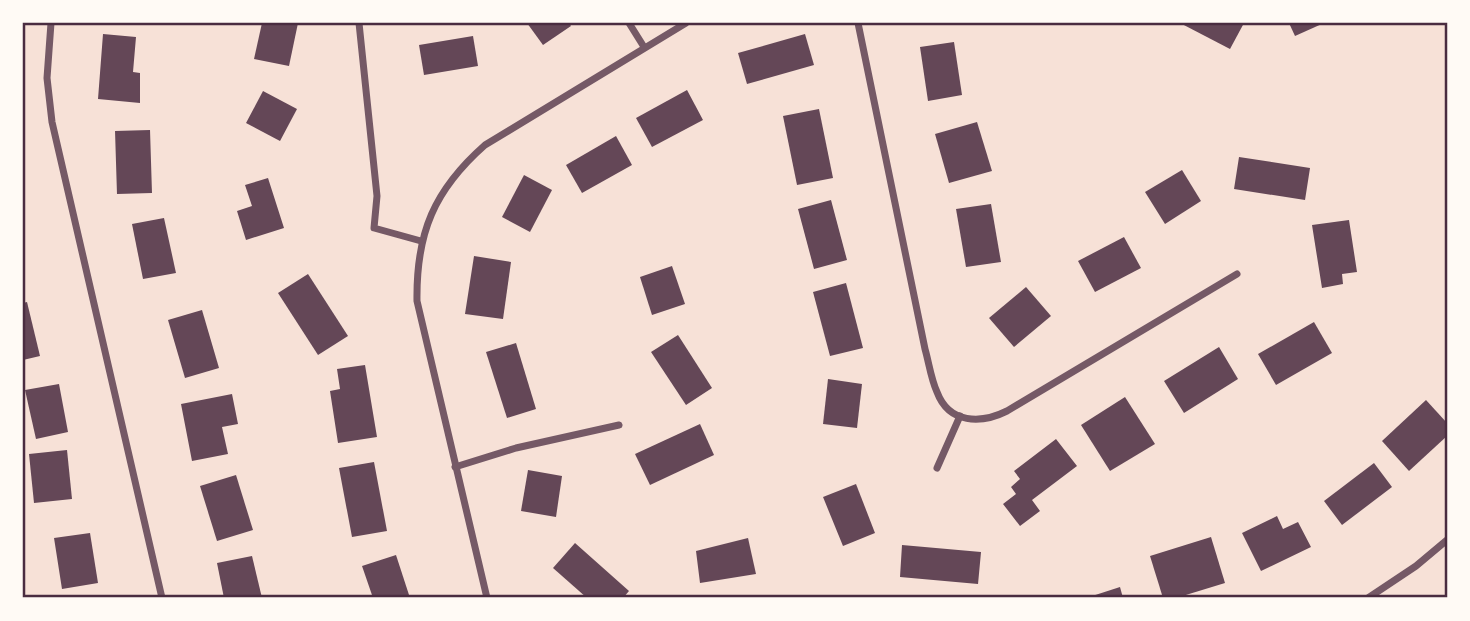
<svg xmlns="http://www.w3.org/2000/svg" width="1470" height="621" viewBox="0 0 1470 621" font-family="'Source Serif 4',serif">
  <style>
    .building { fill: #644757 }
    .lines { fill: none; stroke-linecap: round; stroke-linejoin: round }
    .minor { stroke: #755966; stroke-width: 7 }
    .neatline { fill: none; stroke: #4a2c40; stroke-width: 2.5 }
  </style>
  <rect width="100%" height="100%" fill="#f7e1d7"/>
  <g class="building">
    <path d="M262 23H298L289 66 254 59Z"/>
    <path d="M527 23H569L571 26 543 45Z"/>
    <path d="M1180 23H1244L1230 49Z"/>
    <path d="M1289 23H1324L1295 36Z"/>
    <path d="M103 34 136 37 133 72 140 73V103L98 99Z"/>
    <path d="M805 34 814 65 747 84 738 53Z"/>
    <path d="M473 36 478 66 424 75 419 45Z"/>
    <path d="M954 42 962 95 928 101 920 47Z"/>
    <path d="M687 90 703 120 652 147 636 118Z"/>
    <path d="M263 91 297 109 280 141 246 123Z"/>
    <path d="M819 109 833 178 797 185 783 116Z"/>
    <path d="M977 122 992 171 949 183 935 134Z"/>
    <path d="M150 130 152 193 117 194 115 131Z"/>
    <path d="M616 136 632 165 582 193 566 165Z"/>
    <path d="M1239 157 1310 168 1305 200 1234 189Z"/>
    <path d="M1182 170 1201 201 1165 224 1145 192Z"/>
    <path d="M524 175 552 190 530 232 502 217Z"/>
    <path d="M268 178 284 228 246 240 237 211 252 206 245 185Z"/>
    <path d="M831 200 847 260 814 269 798 209Z"/>
    <path d="M991 204 1001 262 966 267 956 209Z"/>
    <path d="M164 218 176 273 143 279 132 224Z"/>
    <path d="M1349 220 1357 272 1342 274 1343 284 1322 288 1312 225Z"/>
    <path d="M1124 237 1141 268 1095 292 1078 261Z"/>
    <path d="M474 256 511 262 503 319 465 314Z"/>
    <path d="M672 266 685 304 652 315 640 277Z"/>
    <path d="M308 274 348 336 318 355 278 293Z"/>
    <path d="M846 283 863 348 830 356 813 292Z"/>
    <path d="M1026 287 1051 316 1014 347 989 318Z"/>
    <path d="M27 302 40 356 23 360V303Z"/>
    <path d="M202 310 219 368 185 378 168 320Z"/>
    <path d="M1314 322 1332 353 1276 385 1258 354Z"/>
    <path d="M678 335 712 388 686 405 651 352Z"/>
    <path d="M516 343 536 409 507 418 486 352Z"/>
    <path d="M1219 347 1238 379 1184 413 1164 381Z"/>
    <path d="M365 365 377 437 338 443 330 391 340 389 337 369Z"/>
    <path d="M828 379 862 384 857 428 823 424Z"/>
    <path d="M59 384 68 432 36 439 25 390Z"/>
    <path d="M232 394 238 424 222 427 228 454 192 461 181 404Z"/>
    <path d="M1125 397 1155 444 1110 471 1081 425Z"/>
    <path d="M1426 400 1447 423V436L1409 471 1382 441Z"/>
    <path d="M700 424 714 455 650 485 635 454Z"/>
    <path d="M1056 439 1077 466 1032 500 1040 511 1020 526 1003 504 1016 494 1011 487 1020 479 1014 471Z"/>
    <path d="M67 450 72 499 34 503 29 454Z"/>
    <path d="M374 462 387 531 352 537 339 468Z"/>
    <path d="M1374 463 1392 487 1342 525 1324 501Z"/>
    <path d="M528 470 562 476 556 517 521 511Z"/>
    <path d="M236 475 253 530 217 541 200 486Z"/>
    <path d="M856 484 875 533 843 546 823 497Z"/>
    <path d="M1277 516 1283 529 1298 522 1311 547 1261 571 1242 533Z"/>
    <path d="M90 533 98 583 62 589 54 538Z"/>
    <path d="M1211 537 1225 583 1176 598H1163L1150 556Z"/>
    <path d="M748 538 756 574 700 583 696 551Z"/>
    <path d="M575 543 629 591 623 598H587L553 568Z"/>
    <path d="M902 545 981 552 978 584 900 577Z"/>
    <path d="M396 555 410 598H373L362 566Z"/>
    <path d="M252 556 262 598H224L217 563Z"/>
    <path d="M1120 587 1123 598H1086Z"/>
  </g>
  <g class="lines">
    <g class="minor">
      <path d="M51 23 47 78 52 122 162 598"/>
      <path d="M359 23 377 196 374 228 421 241"/>
      <path d="M629 23 644 47"/>
      <path d="M858 23 925 349C929 363 931 379 937 392 949 424 981 424 1007 411L1237 274"/>
      <path d="M455 467 516 448 619 425"/>
      <path d="M937 468 960 416"/>
      <path d="M487 598 417 301C416 233 434 190 485 145L686 23"/>
      <path d="M1368 598 1416 566 1447 540"/>
    </g>
  </g>
  <rect width="1470" height="621" fill="none" stroke="#fffaf5" stroke-width="49"/>
  <rect x="24" y="24" width="1422" height="572" class="neatline"/>
</svg>
